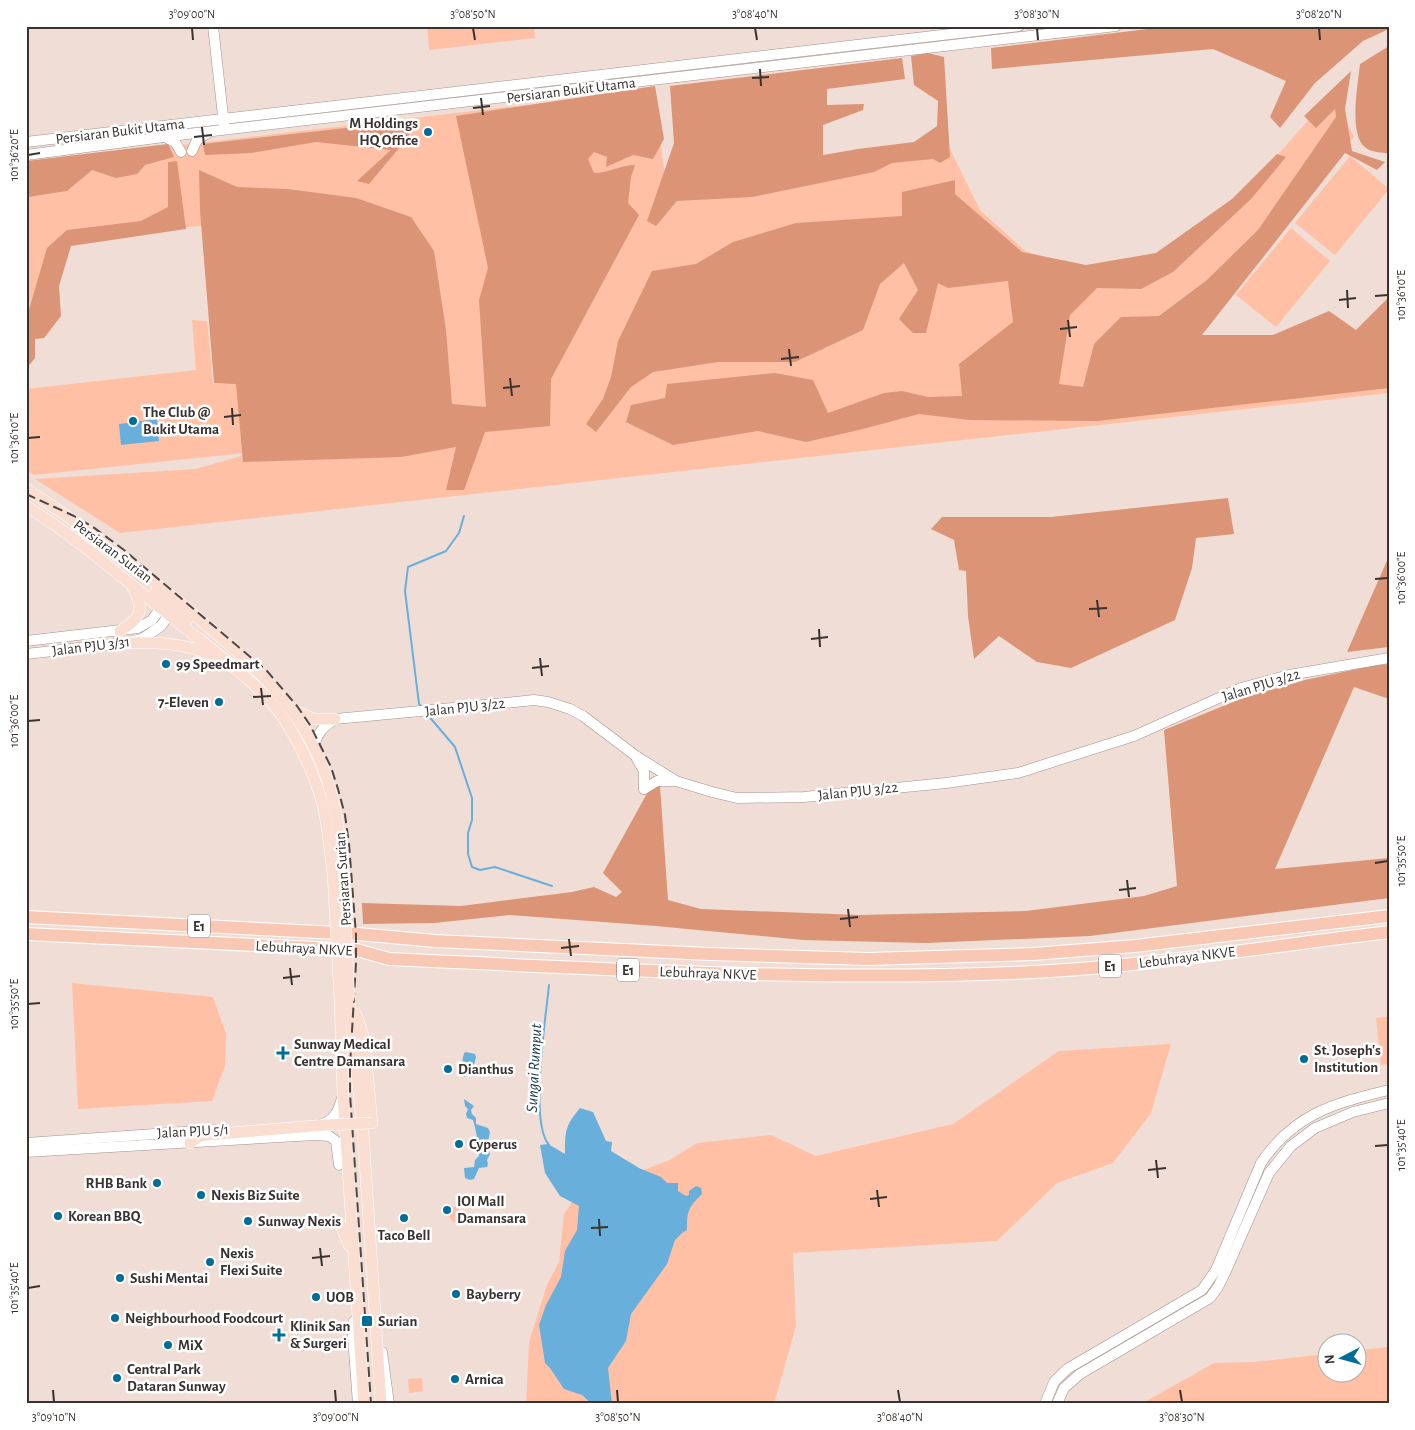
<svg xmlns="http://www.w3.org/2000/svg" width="1415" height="1430" viewBox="0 0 1415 1430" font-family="'Alegreya Sans',sans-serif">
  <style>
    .green { fill: #ffc0a6 }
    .forest { fill: #db9476 }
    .water { fill: #68b0db }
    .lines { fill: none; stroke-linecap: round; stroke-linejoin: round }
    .stream { stroke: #68b0db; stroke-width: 2 }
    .secondary-casing { stroke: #a2928b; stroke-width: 11 }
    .primary-casing { stroke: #fff; stroke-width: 12 }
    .highway-casing { stroke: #fff; stroke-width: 14 }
    .secondary { stroke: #fff; stroke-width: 10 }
    .primary { stroke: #fbded2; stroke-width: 11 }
    .highway { stroke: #f9c8b4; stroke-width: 12 }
    .rail { stroke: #4f4743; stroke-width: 2; stroke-dasharray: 10 5; stroke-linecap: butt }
    .primary-bridge-casing { stroke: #fff; stroke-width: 12; stroke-linecap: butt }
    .primary-bridge { stroke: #fbded2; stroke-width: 11 }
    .ticks { fill: none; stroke: #39322f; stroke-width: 2 }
    .poi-dot { fill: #006c98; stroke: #fff; stroke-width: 2 }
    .labels { text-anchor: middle; stroke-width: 5; stroke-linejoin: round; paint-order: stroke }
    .shield { fill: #fff; stroke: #74706d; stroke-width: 1 }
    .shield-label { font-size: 14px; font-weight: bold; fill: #39322f }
    .street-label { font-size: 15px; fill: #39322f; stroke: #fff }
    .poi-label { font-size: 15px; font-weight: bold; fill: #39322f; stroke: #fff; text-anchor: start }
    .water-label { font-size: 16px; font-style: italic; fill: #18384b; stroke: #fff }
    .neatline { fill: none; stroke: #39322f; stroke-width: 2 }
    .ticks-label { font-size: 12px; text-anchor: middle; fill: #39322f }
  </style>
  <rect width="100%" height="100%" fill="#f0ded6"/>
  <g class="green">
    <path d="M427 26H534L535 38 429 50Z"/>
    <path d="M654 90 668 200 945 139 980 210 1025 251 1090 270 1161 257 1246 191 1332 93 1354 137 1185 334 1203 356 1354 344 1389 321V393L120 533 35 479 196 469 251 453 202 226 65 236 26 357V163Z"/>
    <path d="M1350 156 1389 189 1335 255 1295 223Z"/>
    <path d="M1291 228 1330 261 1276 327 1236 295Z"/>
    <path d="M192 320 207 321 213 384 236 382 244 453 34 475 26 470V389L196 370Z"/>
    <path d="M72 983 213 997 226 1034 225 1066 212 1101 78 1109Z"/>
    <path d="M1389 1017V1064L1381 1065 1376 1018Z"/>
    <path d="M1171 1044 1151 1113 1113 1163 1057 1183 997 1241 793 1253 796 1326 774 1404H526L529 1342 547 1285 559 1262 564 1214 577 1195 670 1160 697 1143 771 1135 816 1156 953 1124 1059 1051Z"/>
    <path d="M456 1205 464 1215 454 1223 446 1213Z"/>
    <path d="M1389 1347V1404H1141L1214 1363 1253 1362 1327 1354 1328 1372H1358V1350Z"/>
    <path d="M422 1378 423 1391 409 1393 408 1379Z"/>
  </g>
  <g class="forest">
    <path d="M1172 26H1389V29L1363 41 1315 83 1280 128 1270 117 1286 81 1213 49 992 69 991 48Z"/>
    <path d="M1389 46V153C1382 153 1371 152 1366 148 1348 136 1358 84 1360 64Z"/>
    <path d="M928 53 944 57 950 157 940 163 933 159 892 163 874 172 752 197 677 201 656 226 647 221 674 143 670 86 902 58 905 79 827 89V105L864 104 863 110 823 125V155L858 149 914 142 937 126 938 101 914 85 911 56Z"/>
    <path d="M1351 71 1345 109 1352 151 1385 162 1377 170 1345 153 1202 335H1273L1329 311 1356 330 1389 297V388L1097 421 969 420 919 414 863 429 806 442 758 431 673 445 626 422 631 405 665 398 667 384 775 373 813 380 828 413 884 393 902 391 928 397 962 396 959 364 1013 322 1008 281 948 288 938 283 926 333H913L899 319 918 290 904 263 880 284 863 330 795 362H718L653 372 631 387 596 432 586 424 603 399 611 377 618 341 652 271 696 264 733 242 796 223 902 216V192L955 180V194L1022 252 1086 265 1156 253 1232 199 1277 154 1286 157 1251 199 1173 272 1141 289 1097 288 1070 315 1059 384 1083 387 1094 344 1121 317 1159 316 1207 280 1258 230 1336 117 1335 109 1316 128 1304 116Z"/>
    <path d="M655 86 664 139 653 159 633 155 606 167 607 157 594 152 588 159 594 173C609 173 621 165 635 165L631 177 628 203 639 215 551 379 550 426 485 432 464 490H446L456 447 401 457 243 462 236 384 214 383 200 211 199 170 237 187 288 189 356 198 411 217 434 251 446 330 452 404 486 407 479 300 488 268 456 116Z"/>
    <path d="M409 121V136L369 184 357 181 391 150 316 142 251 153 205 155 203 144Z"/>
    <path d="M168 144 174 157 145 165 137 174 116 178 92 170 67 191 28 197 26 200V161Z"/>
    <path d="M177 161 186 229 71 246 59 286 61 316 44 338 35 339V358L26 369V320L47 248 67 230 141 221 168 207V162Z"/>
    <path d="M1228 498 1234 534 1196 538 1192 568 1175 620 1071 668 1037 662 999 636 974 659 968 616 966 571 959 570 954 540 931 529 942 517H1051Z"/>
    <path d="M1389 556V647L1347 652Z"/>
    <path d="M1389 664V699L1354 687 1275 869 1389 858V898L1090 936 926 943 803 940 656 926 510 915 434 923 363 924 362 903 461 906 572 892 594 887 616 897 622 892 603 873 650 788 660 786 668 900 701 909 859 915 1026 911 1144 896 1177 886 1164 730 1243 698 1305 680 1376 665Z"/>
  </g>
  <g class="water">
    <path d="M157 419 159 441 121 445 119 424Z"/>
    <path d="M466 1052 475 1054 476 1057 473 1069 468 1071 465 1077 462 1076 464 1064 462 1062 464 1053Z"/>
    <path d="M464 1099 474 1106 471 1110 472 1114 476 1118V1124L488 1128 490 1132 487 1147 490 1154 487 1160 488 1164 487 1167 479 1168 474 1179 470 1180 465 1178 464 1168 474 1167 475 1160 479 1156C478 1143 477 1134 473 1120L467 1118 466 1114 468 1109 465 1106Z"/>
    <path d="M580 1108 593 1112 606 1141 612 1142 611 1151 639 1168 661 1177 667 1183H678V1191L686 1196 689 1195V1191L696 1186 701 1188 702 1194C688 1208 687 1211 687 1230L682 1233 675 1240 667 1264 631 1314 626 1341 608 1368 612 1404H592L582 1395 564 1389 550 1368 545 1363 539 1325 546 1305 561 1277 565 1251 577 1230 579 1206 560 1196 545 1173 540 1145 548 1144 565 1154C565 1131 565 1126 580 1108Z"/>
  </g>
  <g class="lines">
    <g class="stream">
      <path d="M421 706 419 704 405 591 408 567 446 551 459 533 464 516"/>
      <path d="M427 714 455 747 472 798V820L468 833V854L472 867 480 870 495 867 552 886"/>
      <path d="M549 1145C529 1122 546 1017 549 985"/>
    </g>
    <defs>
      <g id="secondary">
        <path d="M213 26 224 125"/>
        <path d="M165 137 175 142 181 152"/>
        <path d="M26 142 1019 26"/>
        <path d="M192 151 197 140 208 133"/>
        <path d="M26 155 179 135 1116 26"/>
        <path d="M26 641 138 628 152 620 165 602"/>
        <path d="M26 654 124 643 142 639 161 626 173 609"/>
        <path d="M314 747C317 733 323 727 335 719L506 703 534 700 548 702 570 709 583 716 636 756 676 781 712 792 737 798 804 797 946 783 1018 773 1134 736 1241 688 1289 675 1389 658"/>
        <path d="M637 759 644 771V789"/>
        <path d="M644 789 657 781H673"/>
        <path d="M319 1125C334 1121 338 1112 342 1098"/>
        <path d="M26 1143 212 1130"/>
        <path d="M26 1152 315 1135 329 1136 336 1141 339 1165"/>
        <path d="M354 1321 353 1337 358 1404"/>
        <path d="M382 1352 389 1404"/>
        <path d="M1045 1404 1054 1382 1067 1369 1202 1290 1216 1270 1261 1163C1294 1114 1334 1103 1389 1090"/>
        <path d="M1057 1404 1064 1388 1080 1374 1210 1298 1218 1287 1225 1273 1269 1173 1291 1146 1315 1128 1353 1112 1389 1103"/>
      </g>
      <g id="primary">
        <path d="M26 489C80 523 131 563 181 604 232 647 283 686 314 747 334 787 340 830 343 874"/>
        <path d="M26 506C79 539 126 581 174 619 209 648 259 682 284 719 300 744 315 776 323 805 328 827 330 850 333 873"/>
        <path d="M155 593 187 620"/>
        <path d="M120 631C141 618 145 610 133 588"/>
        <path d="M124 643C156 642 183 643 213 655"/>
        <path d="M293 710 314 719H335"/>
        <path d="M349 998 363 1132 381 1404"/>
        <path d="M340 999 343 1095 364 1404"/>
        <path d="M356 1014 364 1039 372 1123"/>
        <path d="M190 1143 198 1137 207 1135 326 1125"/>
        <path d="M341 1225 349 1245"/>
      </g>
      <g id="highway">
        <path d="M26 917 358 934 435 941 709 954 868 959 1033 954 1135 946 1389 916"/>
        <path d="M26 934 357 950 389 959C604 969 818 982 1033 972 1152 966 1270 946 1389 932"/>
      </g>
    </defs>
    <use href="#secondary" class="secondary-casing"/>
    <use href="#primary" class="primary-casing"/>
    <use href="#highway" class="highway-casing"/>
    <use href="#secondary" class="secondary"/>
    <use href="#primary" class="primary"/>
    <use href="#highway" class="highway"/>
    <path class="rail" d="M26 494 74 516 93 527 124 550 267 671 297 706 310 725 331 767 338 789 345 815 349 844 356 935V963L350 1065V1094L371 1404"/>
    <defs>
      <g id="primary-bridge">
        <path d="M333 873 340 999"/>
        <path d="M343 874 349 998"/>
        <path d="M326 1125 372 1123"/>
      </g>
    </defs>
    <use href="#primary-bridge" class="primary-bridge-casing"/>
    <use href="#primary-bridge" class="primary-bridge"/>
  </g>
  <path class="ticks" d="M192 28 193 40M473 28 475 40M755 28 757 40M1037 28 1038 40M1319 28 1320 40M760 69 761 86M752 78 769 77M481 98 483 115M473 108 490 106M202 127 204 145M194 137 212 135M28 155 40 153M1347 290 1348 308M1375 296 1388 295M1339 300 1356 298M1068 320 1070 337M1060 329 1077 327M789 349 791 366M781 359 799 357M510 378 512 396M503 388 520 386M232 408 233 425M224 417 241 415M28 438 40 437M1375 579 1388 578M1097 600 1099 617M1089 609 1107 608M819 629 820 647M811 639 828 637M540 658 542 676M532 668 549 666M261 688 263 705M253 697 271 696M28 721 40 720M1375 863 1388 861M1127 880 1129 897M1119 890 1136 888M848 909 850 927M840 919 858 917M569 939 571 956M561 948 579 946M290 968 292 985M283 978 300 976M28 1004 40 1003M1375 1146 1388 1145M1156 1160 1158 1178M1148 1170 1166 1168M877 1190 879 1207M870 1199 887 1197M599 1219 600 1236M591 1228 608 1227M320 1248 322 1266M312 1258 330 1256M28 1288 40 1286M53 1390 54 1402M335 1390 336 1402M617 1390 618 1402M898 1390 900 1402M1180 1390 1182 1402"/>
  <g class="poi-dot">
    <circle cx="428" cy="132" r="5"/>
    <circle cx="133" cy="421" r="5"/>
    <circle cx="166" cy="664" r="5"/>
    <circle cx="219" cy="702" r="5"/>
    <path d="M280.5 1045.5h5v5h5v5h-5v5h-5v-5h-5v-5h5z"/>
    <circle cx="1304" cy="1059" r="5"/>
    <circle cx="448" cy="1069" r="5"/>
    <circle cx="459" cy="1144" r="5"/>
    <circle cx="157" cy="1183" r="5"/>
    <circle cx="201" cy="1195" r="5"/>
    <circle cx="447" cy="1210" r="5"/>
    <circle cx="58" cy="1216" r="5"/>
    <circle cx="404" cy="1218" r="5"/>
    <circle cx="248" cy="1221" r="5"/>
    <circle cx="210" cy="1262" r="5"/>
    <circle cx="120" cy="1278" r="5"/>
    <circle cx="456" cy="1294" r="5"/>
    <circle cx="316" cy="1297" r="5"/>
    <circle cx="115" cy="1318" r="5"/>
    <rect x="361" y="1315" width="12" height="12" rx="2.5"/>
    <path d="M276.5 1327.5h5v5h5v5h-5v5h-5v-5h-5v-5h5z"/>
    <circle cx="168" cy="1345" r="5"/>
    <circle cx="117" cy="1378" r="5"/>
    <circle cx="455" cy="1379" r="5"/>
  </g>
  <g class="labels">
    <g class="shield">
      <rect x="188" y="914.5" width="22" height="23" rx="4"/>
      <rect x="1099" y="954.5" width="22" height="23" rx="4"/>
      <rect x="617" y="958.5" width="22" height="23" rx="4"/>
    </g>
    <g class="shield-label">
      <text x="199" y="931">E1</text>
      <text x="1110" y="971">E1</text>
      <text x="628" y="975">E1</text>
    </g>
    <g class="street-label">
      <text transform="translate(571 90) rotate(-7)" y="5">Persiaran Bukit Utama</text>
      <text transform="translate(120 131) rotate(-7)" y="5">Persiaran Bukit Utama</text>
      <text transform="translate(113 551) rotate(37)" y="5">Persiaran Surian</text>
      <text transform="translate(91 646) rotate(-7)" y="5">Jalan PJU 3/31</text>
      <text transform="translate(1261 685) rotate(-17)" y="5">Jalan PJU 3/22</text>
      <text transform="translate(465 707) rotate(-6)" y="5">Jalan PJU 3/22</text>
      <text transform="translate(858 791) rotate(-6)" y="5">Jalan PJU 3/22</text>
      <text transform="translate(343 879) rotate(-94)" y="5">Persiaran Surian</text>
      <text transform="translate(304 948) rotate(3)" y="5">Lebuhraya NKVE</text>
      <text transform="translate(1187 957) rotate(-7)" y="5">Lebuhraya NKVE</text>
      <text transform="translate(708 973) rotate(2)" y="5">Lebuhraya NKVE</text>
      <text transform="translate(193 1131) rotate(-3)" y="5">Jalan PJU 5/1</text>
    </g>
    <g class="poi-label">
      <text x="418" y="128" text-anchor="end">M Holdings<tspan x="418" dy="17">HQ Office</tspan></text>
      <text x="143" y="417">The Club @<tspan x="143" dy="17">Bukit Utama</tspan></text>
      <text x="176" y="669">99 Speedmart</text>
      <text x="209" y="707" text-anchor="end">7-Eleven</text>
      <text x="294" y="1049">Sunway Medical<tspan x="294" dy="17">Centre Damansara</tspan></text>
      <text x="1314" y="1055">St. Joseph's<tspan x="1314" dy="17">Institution</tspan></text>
      <text x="458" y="1074">Dianthus</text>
      <text x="469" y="1149">Cyperus</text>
      <text x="147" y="1188" text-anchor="end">RHB Bank</text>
      <text x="211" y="1200">Nexis Biz Suite</text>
      <text x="457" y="1206">IOI Mall<tspan x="457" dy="17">Damansara</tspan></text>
      <text x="68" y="1221">Korean BBQ</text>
      <text x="258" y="1226">Sunway Nexis</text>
      <text x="404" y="1240" text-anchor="middle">Taco Bell</text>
      <text x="220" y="1258">Nexis<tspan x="220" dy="17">Flexi Suite</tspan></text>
      <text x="130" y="1283">Sushi Mentai</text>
      <text x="466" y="1299">Bayberry</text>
      <text x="326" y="1302">UOB</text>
      <text x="125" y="1323">Neighbourhood Foodcourt</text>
      <text x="378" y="1326">Surian</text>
      <text x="290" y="1331">Klinik San<tspan x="290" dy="17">&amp; Surgeri</tspan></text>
      <text x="178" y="1350">MiX</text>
      <text x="127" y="1374">Central Park<tspan x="127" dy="17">Dataran Sunway</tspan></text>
      <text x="465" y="1384">Arnica</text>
    </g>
    <g class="water-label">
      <text transform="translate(533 1068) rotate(-87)" y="6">Sungai Rumput</text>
    </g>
  </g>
  <rect width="1415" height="1430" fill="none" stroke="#ffffff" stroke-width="55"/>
  <g transform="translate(1342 1358) rotate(264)"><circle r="24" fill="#ffffff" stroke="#b0adac"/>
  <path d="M0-4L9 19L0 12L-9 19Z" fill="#006c98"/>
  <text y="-8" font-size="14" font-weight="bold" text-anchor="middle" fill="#39322f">N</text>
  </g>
  <rect x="28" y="28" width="1360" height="1374" class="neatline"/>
  <g class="ticks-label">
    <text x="192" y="18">3°09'00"N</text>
    <text x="473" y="18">3°08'50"N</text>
    <text x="755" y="18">3°08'40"N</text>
    <text x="1037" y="18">3°08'30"N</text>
    <text x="1319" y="18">3°08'20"N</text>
    <text transform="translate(14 155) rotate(-90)" y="4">101°36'20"E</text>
    <text transform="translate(1401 295) rotate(-90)" y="4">101°36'10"E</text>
    <text transform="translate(14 438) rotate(-90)" y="4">101°36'10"E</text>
    <text transform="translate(1401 578) rotate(-90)" y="4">101°36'00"E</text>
    <text transform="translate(14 721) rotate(-90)" y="4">101°36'00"E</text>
    <text transform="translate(1401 861) rotate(-90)" y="4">101°35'50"E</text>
    <text transform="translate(14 1004) rotate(-90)" y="4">101°35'50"E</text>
    <text transform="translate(1401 1145) rotate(-90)" y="4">101°35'40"E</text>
    <text transform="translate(14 1288) rotate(-90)" y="4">101°35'40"E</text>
    <text x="54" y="1421">3°09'10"N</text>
    <text x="336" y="1421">3°09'00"N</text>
    <text x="618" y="1421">3°08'50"N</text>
    <text x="900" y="1421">3°08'40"N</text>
    <text x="1182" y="1421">3°08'30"N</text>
  </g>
</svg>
